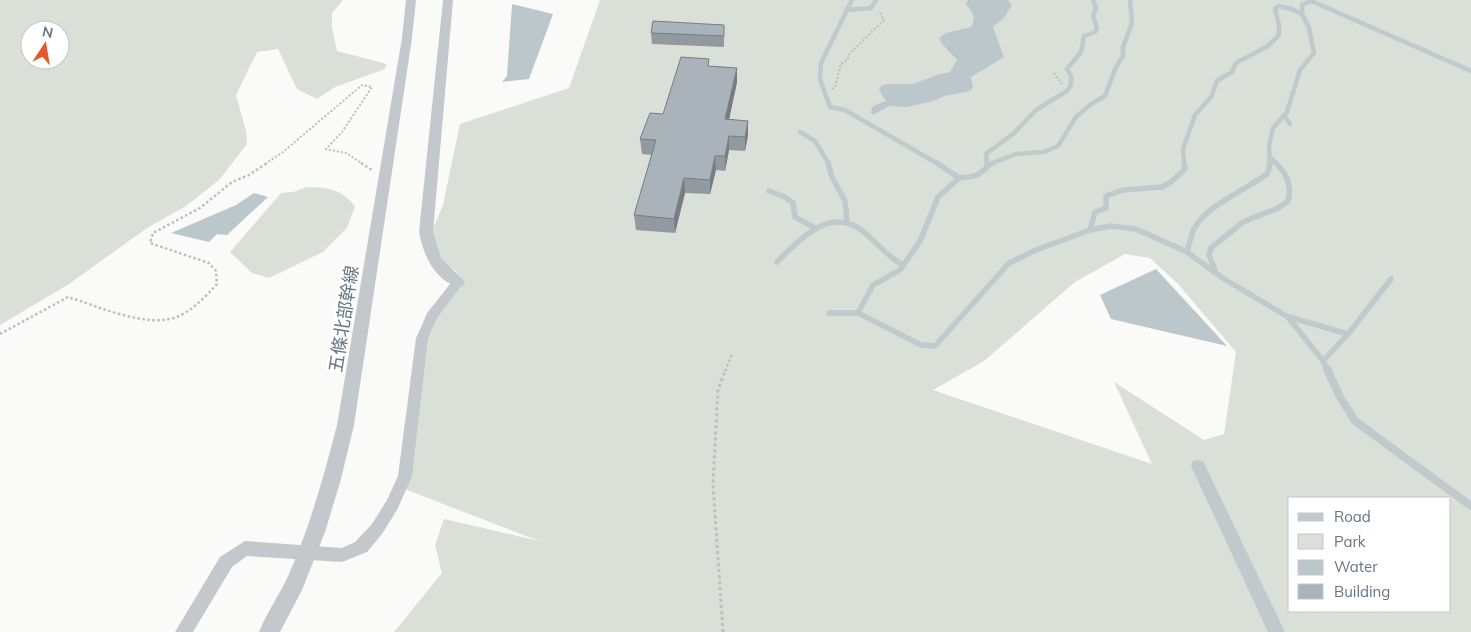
<svg xmlns="http://www.w3.org/2000/svg" width="1471" height="632" viewBox="0 0 1471 632" font-family="Mulish,'Noto Sans JP',sans-serif">
  <style>
    .green { fill: #dadfd7; fill-rule: evenodd }
    .water { fill: #bbc7cb }
    .lines { fill: none; stroke-linecap: round; stroke-linejoin: round }
    .path-far2 { stroke: #bbbfc2; stroke-width: 2; stroke-dasharray: 2 2; stroke-linecap: butt }
    .path-far1 { stroke: #bbbfc2; stroke-width: 2.5; stroke-dasharray: 2.5 2.5; stroke-linecap: butt }
    .path { stroke: #bbbfc2; stroke-width: 3; stroke-dasharray: 3 3; stroke-linecap: butt }
    .service-far2 { stroke: #c3c8cc; stroke-width: 4.5 }
    .service-far1 { stroke: #c3c8cc; stroke-width: 5.5 }
    .service { stroke: #c3c8cc; stroke-width: 8 }
    .minor { fill: #c3c8cc; fill-rule: evenodd }
    .tertiary { fill: #c3c8cc; fill-rule: evenodd }
    .wall { fill: #929a9f }
    .shaded-wall { fill: #777d82 }
    .building { fill: #aab3b9; stroke: #777d82 }
    .labels { text-anchor: middle; stroke-width: 5; stroke-linejoin: round; paint-order: stroke }
    .street-label { font-size: 18px; fill: #657683; stroke: #fff }
  </style>
  <rect width="100%" height="100%" fill="#fafaf8"/>
  <g class="green">
    <path d="M0 0H343L332 13V28L337 51 387 64 385 69 335 87 317 99 297 89 278 49 257 52 236 95 246 131 247 144 219 180 186 206 147 228 69 284 0 325ZM30 30H60V60H30Z"/>
    <path d="M600 0H1471V632H394L442 573 435 545 444 519 539 541 402 488 418 341 426 314 448 290 457 272 440 262 434 244 433 229 443 205 460 124 569 88ZM1125 254 1150 258 1178 284 1236 352 1224 434 1204 440 1114 382 1152 464 933 390 984 361 1075 282ZM1290 498H1450V611H1290Z"/>
    <path d="M307 187C330 188 339 188 355 206L347 228 323 252 269 278 252 273 230 252 281 193 293 192Z"/>
  </g>
  <g class="water">
    <path d="M968 0H1008L1012 5 1004 18 993 27 1004 57 971 77 973 87 970 91 944 96 933 101 907 107 889 106 873 115 871 112 873 106 886 101 879 90 881 86 887 84H913L937 75 950 72 957 60 942 44 939 38 946 33 971 27C976 17 973 13 966 4Z"/>
    <path d="M512 4 553 14 529 79 502 82 507 76Z"/>
    <path d="M254 193 268 197 227 235 217 234 209 242 171 233 236 205Z"/>
    <path d="M1156 269 1227 346 1111 319 1100 295Z"/>
  </g>
  <g class="lines">
    <g class="path-far2">
      <path d="M1054 73 1062 84"/>
      <path d="M832 89 835 87 841 64 848 59 849 54 884 20 880 12"/>
      <path d="M265 164 283 152 362 85 372 87 342 132 326 149 346 153 363 164"/>
    </g>
    <g class="path-far1">
      <path d="M361 163 372 170"/>
      <path d="M0 334 68 297C98 306 149 330 179 316 194 309 206 296 217 284L216 271 209 263 150 243 153 233 200 208 232 182 249 175 267 163"/>
      <path d="M725 371 732 354"/>
    </g>
    <path class="path" d="M723 632 713 484 718 389 726 369"/>
    <g class="service-far2">
      <path d="M876 0 871 8 847 10 821 63 820 79 830 107 845 110 938 164"/>
      <path d="M1309 0 1471 71"/>
      <path d="M847 10 852 0"/>
      <path d="M1284 115 1290 124"/>
      <path d="M800 132 815 141 829 164"/>
      <path d="M1271 158 1277 164"/>
      <path d="M987 164 986 154 1014 133 1036 110 1067 91 1071 85V76L1067 69 1081 52 1084 36 1095 32 1097 28 1093 16 1096 8 1093 0"/>
      <path d="M990 164 1016 154 1044 152 1058 146 1076 117 1091 104 1105 96 1116 67 1123 56V47L1132 23 1130 0"/>
      <path d="M1184 164 1183 149 1195 115 1211 97 1217 81 1232 72 1236 63 1268 46 1279 35V25L1275 9 1278 6 1292 9 1302 14"/>
      <path d="M1270 164 1269 146 1273 128 1287 112 1300 70 1314 53 1309 28 1302 14V5L1311 1"/>
    </g>
    <g class="service-far1">
      <path d="M828 163 832 177 845 201 847 221"/>
      <path d="M987 163V165"/>
      <path d="M959 178C966 177 974 178 980 173 986 170 987 165 993 163"/>
      <path d="M769 191 785 197 793 203 795 217 815 228"/>
      <path d="M1090 230 1095 212 1106 208V196L1123 190 1162 187 1171 182 1185 169 1184 163"/>
      <path d="M1187 252C1189 245 1191 236 1194 229 1206 205 1247 190 1268 173L1270 163"/>
      <path d="M777 262C800 239 832 204 865 233 878 244 888 257 903 265"/>
      <path d="M1215 270 1209 255 1211 248 1243 222 1278 208 1288 201C1292 184 1287 175 1276 163"/>
      <path d="M829 313H858L873 285 900 270 920 241 938 197 959 178 937 163"/>
      <path d="M858 313 921 345 935 346 1009 263 1036 250 1090 230 1111 226 1136 229 1187 252 1224 279 1288 317 1323 361 1328 371"/>
      <path d="M1289 317 1348 334"/>
      <path d="M1323 361 1348 334 1391 279"/>
    </g>
    <path class="service" d="M1327 369 1340 397 1355 421 1471 506"/>
    <g class="minor">
      <path d="M458 278 464 282 437 318 428 338 412 476 397 510 382 534 367 552 342 562 247 556 232 567 193 632H175L220 557 245 541 342 548 355 542 372 524 387 500 398 476 416 338 428 312 454 279Z"/>
      <path d="M1198 460 1203 461 1285 632H1268L1191 466 1193 461Z"/>
    </g>
    <g class="tertiary">
      <path d="M406 0H416L412 38 354 425 341 479 325 532 302 590 280 632H259C267 612 280 594 289 574 310 526 324 476 337 425L402 38Z"/>
      <path d="M443 0H453L433 232 441 258 465 282 463 286 458 287C434 280 423 254 419 232Z"/>
    </g>
  </g>
  <g class="wall">
    <path d="M724 25V47L652 44 651 33Z"/>
    <path d="M710 66 737 68V82L729 119 748 121V135L745 151 729 150 725 171 716 170 710 194 685 193 675 233 636 230 634 215 652 155 642 154 640 139 663 114Z"/>
  </g>
  <g class="shaded-wall">
    <path d="M737 68V82L726 134 725 119Z"/>
    <path d="M748 121V135L745 151V137Z"/>
    <path d="M729 136V150L725 171V156Z"/>
    <path d="M715 156 716 170 710 194V180Z"/>
    <path d="M684 178 685 193 675 233 674 219Z"/>
  </g>
  <g class="building">
    <path d="M653 21 724 25V36L651 33Z"/>
    <path d="M681 57 709 59 708 66 737 68 725 119 748 121 745 137 729 136 725 156H715L710 180 684 178 674 219 634 215 656 140 640 139 650 113 663 114Z"/>
  </g>
  <g class="labels">
    <g class="street-label">
      <text transform="translate(344 319) rotate(-81)" y="6">五條北部幹線</text>
    </g>
  </g>
  <rect x="1288" y="497" width="162" height="115" fill="#ffffff" stroke="#c1c8cd"/>
  <rect x="1298" y="513" width="25" height="8" fill="#c3c8cc" stroke="#c1c8cd"/>
  <text x="1334" y="522" font-size="15" fill="#657683">Road</text>
  <rect x="1298" y="534" width="25" height="15" fill="#dadfd7" stroke="#c1c8cd"/>
  <text x="1334" y="547" font-size="15" fill="#657683">Park</text>
  <rect x="1298" y="560" width="25" height="15" fill="#bbc7cb" stroke="#c1c8cd"/>
  <text x="1334" y="572" font-size="15" fill="#657683">Water</text>
  <rect x="1298" y="584" width="25" height="15" fill="#aab3b9" stroke="#c1c8cd"/>
  <text x="1334" y="597" font-size="15" fill="#657683">Building</text>
  <g transform="translate(45 45) rotate(12)"><circle r="24" fill="#ffffff" stroke="#c1c8cd"/>
  <path d="M0-4L9 19L0 12L-9 19Z" fill="#e4572e"/>
  <text y="-8" font-size="14" font-weight="bold" text-anchor="middle" fill="#657683">N</text>
  </g>
</svg>
